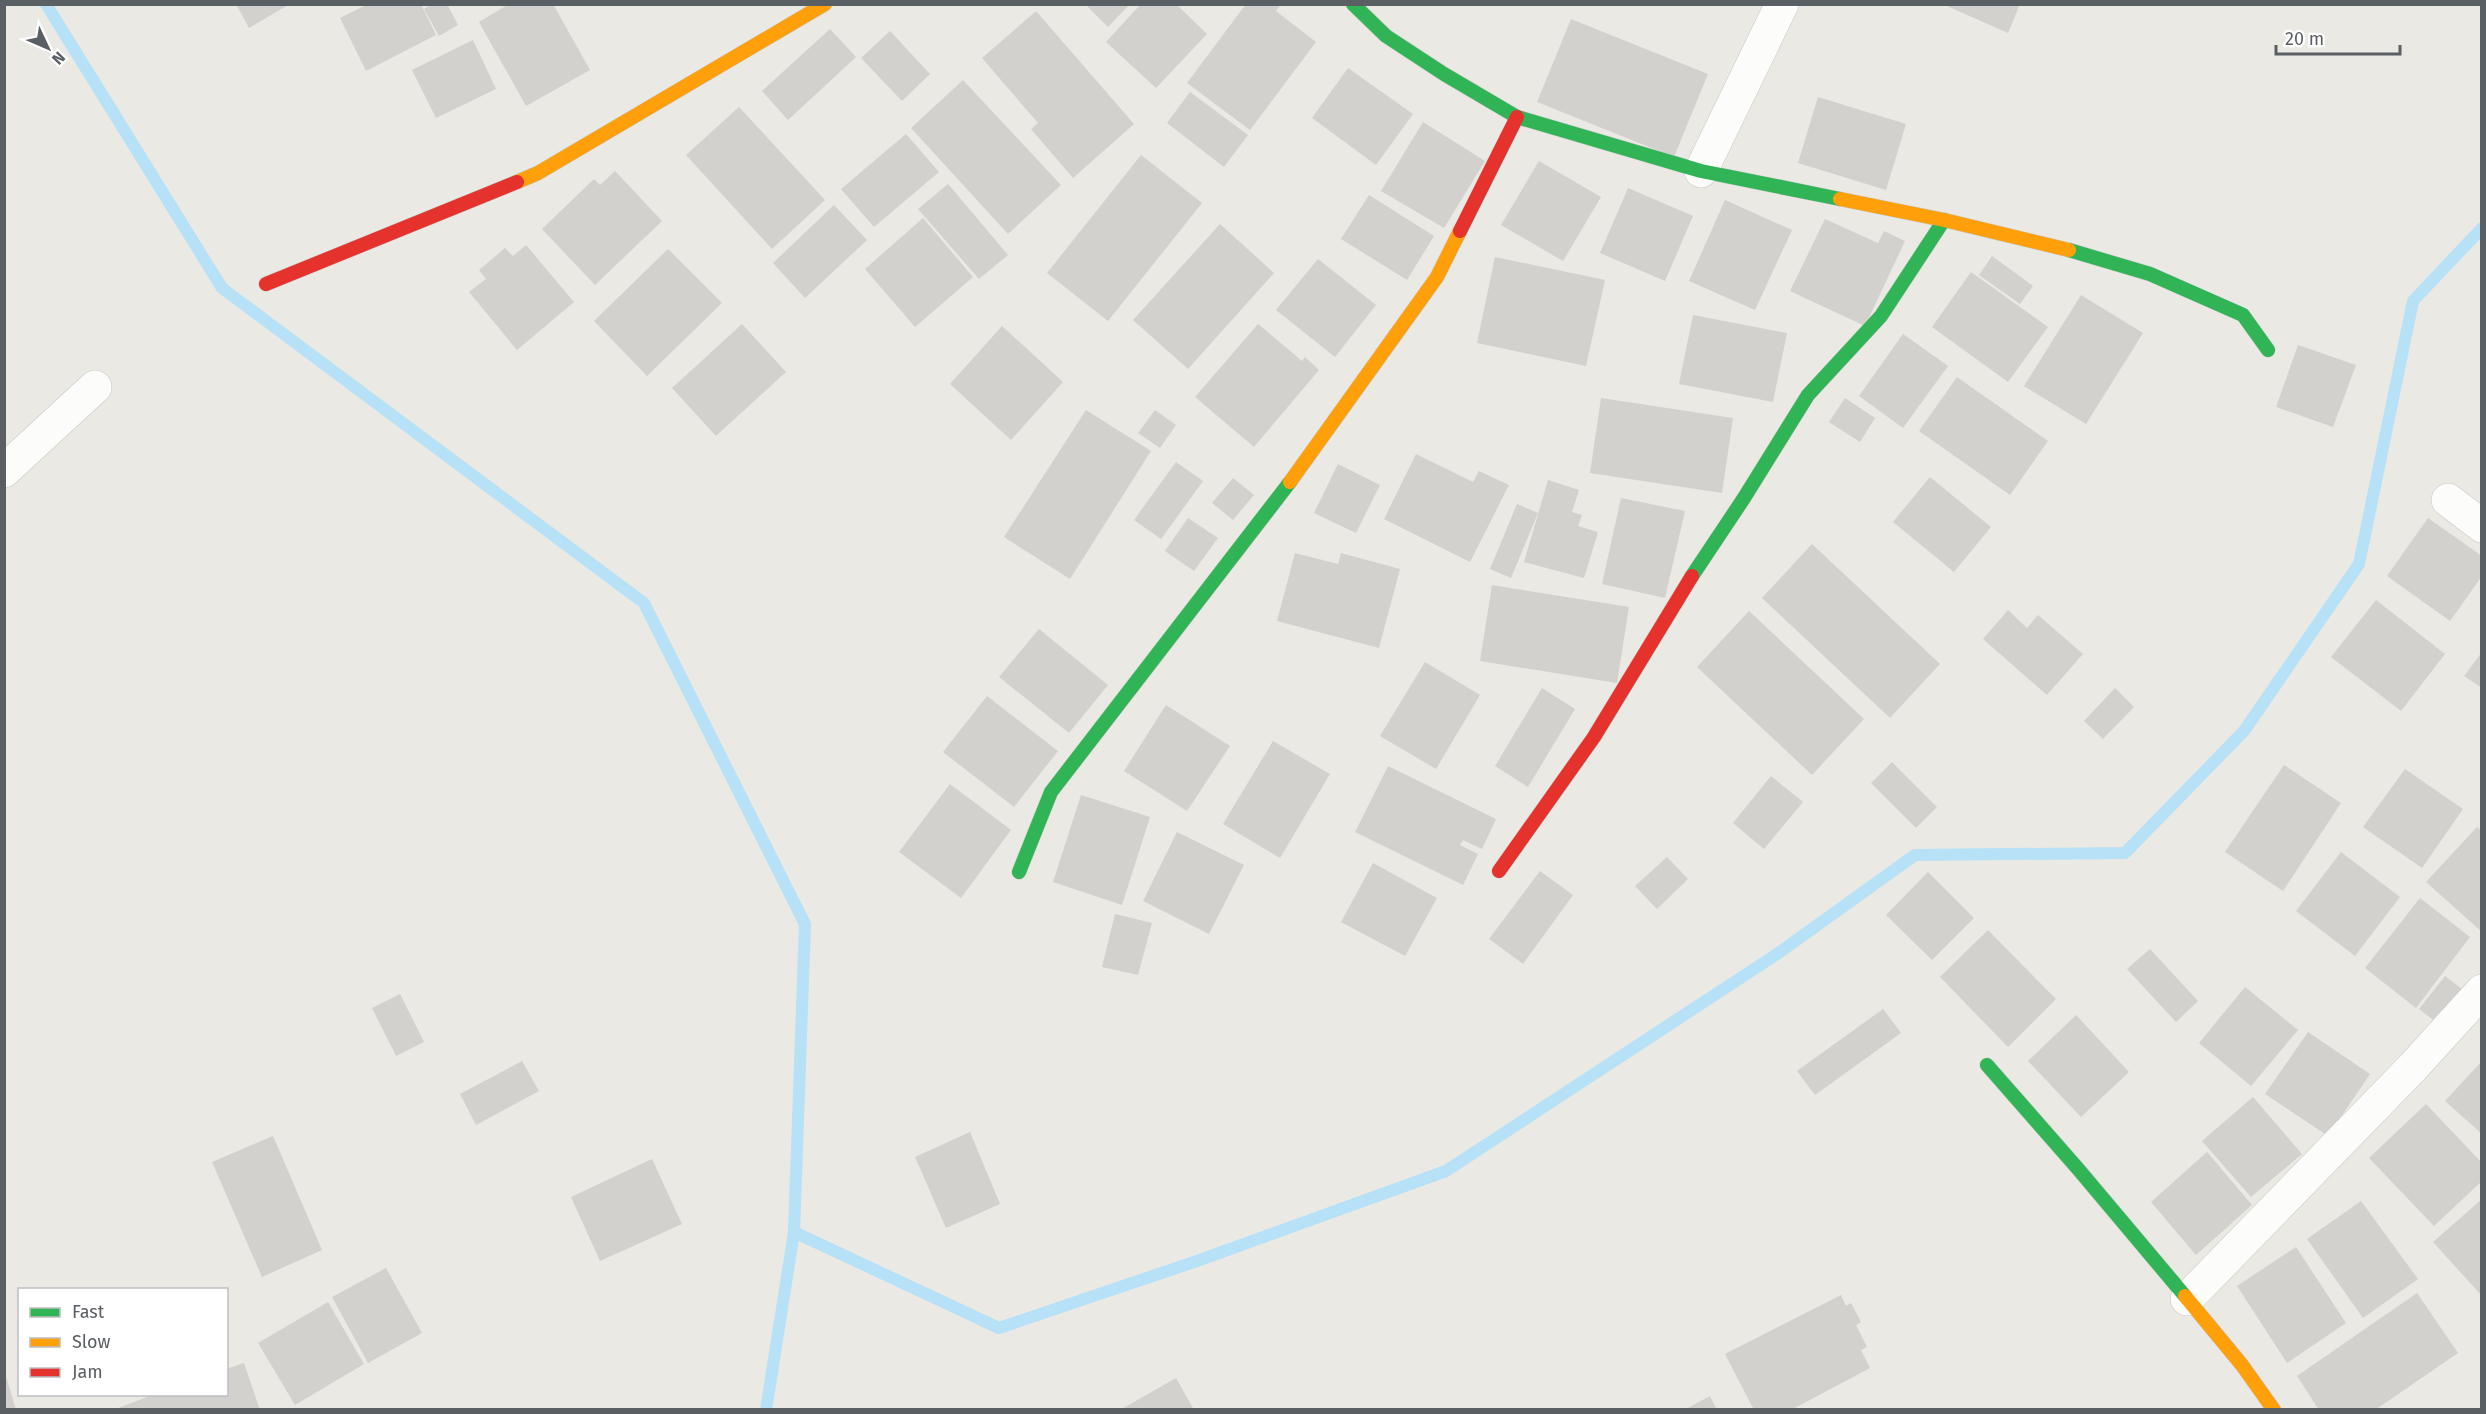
<svg xmlns="http://www.w3.org/2000/svg" width="2486" height="1414" viewBox="0 0 2486 1414" font-family="'Fira Sans',sans-serif">
  <style>
    .lines { fill: none; stroke-linecap: round; stroke-linejoin: round }
    .stream { stroke: #b6e1f7; stroke-width: 12 }
    .building { fill: #d2d1ce }
    .street-casing { stroke: #c7c7c6; stroke-width: 34 }
    .fast-casing { stroke: #c7c8c8; stroke-width: 15 }
    .slow-casing { stroke: #c7c8c8; stroke-width: 15 }
    .jam-casing { stroke: #c7c8c8; stroke-width: 15 }
    .street { stroke: #fcfcfb; stroke-width: 33 }
    .fast { stroke: #30b455; stroke-width: 14 }
    .slow { stroke: #ff9f0a; stroke-width: 14 }
    .jam { stroke: #e5322d; stroke-width: 14 }
  </style>
  <rect width="100%" height="100%" fill="#eae9e4"/>
  <g class="lines">
    <g class="stream">
      <path d="M46 4 222 288 644 603 805 924 794 1232 766 1410"/>
      <path d="M794 1232 999 1328 1197 1261 1446 1171 1777 954 1915 855 2125 853 2244 731 2359 564 2413 301 2482 228"/>
    </g>
  </g>
  <g class="building">
    <path d="M236 4H290L249 28Z"/>
    <path d="M368 4H421L436 35 366 71 340 18Z"/>
    <path d="M432 4H447L458 25 439 36 424 9Z"/>
    <path d="M509 4H553L590 70 526 106 479 22Z"/>
    <path d="M1085 4H1130L1108 27Z"/>
    <path d="M1141 4H1176L1207 34 1156 88 1106 42Z"/>
    <path d="M1246 4H1281L1276 11 1316 42 1250 130 1187 83Z"/>
    <path d="M1948 4H2020L2008 33 1947 6Z"/>
    <path d="M1036 11 1134 124 1073 178 1031 129 1038 123 982 58Z"/>
    <path d="M1571 19 1708 74 1674 157 1537 102Z"/>
    <path d="M830 29 856 57 788 120 762 91Z"/>
    <path d="M890 31 930 74 902 101 861 58Z"/>
    <path d="M473 40 496 89 436 118 412 70Z"/>
    <path d="M1348 68 1413 114 1376 165 1312 118Z"/>
    <path d="M963 80 1061 185 1008 234 911 128Z"/>
    <path d="M1190 92 1248 135 1224 167 1167 123Z"/>
    <path d="M1818 97 1906 124 1886 190 1798 163Z"/>
    <path d="M739 107 825 200 772 249 686 155Z"/>
    <path d="M1423 122 1485 161 1444 228 1381 191Z"/>
    <path d="M906 134 939 172 874 227 841 189Z"/>
    <path d="M1141 155 1202 203 1108 321 1047 273Z"/>
    <path d="M1539 161 1601 197 1563 261 1501 225Z"/>
    <path d="M615 171 662 221 595 285 542 229 594 179 600 185Z"/>
    <path d="M948 184 1008 255 979 279 918 209Z"/>
    <path d="M1628 188 1693 216 1665 281 1600 253Z"/>
    <path d="M1369 195 1434 236 1407 280 1341 239Z"/>
    <path d="M1725 200 1792 230 1755 310 1689 281Z"/>
    <path d="M834 205 867 240 805 298 773 263Z"/>
    <path d="M923 218 973 277 915 327 865 269Z"/>
    <path d="M1825 219 1878 243 1884 231 1905 241 1865 326 1790 291Z"/>
    <path d="M1220 224 1274 273 1188 369 1133 320Z"/>
    <path d="M526 245 574 302 517 350 469 292 486 279 479 270 505 248 513 256Z"/>
    <path d="M668 249 722 303 647 376 594 321Z"/>
    <path d="M1992 256 2033 286 2020 304 1979 275Z"/>
    <path d="M1495 257 1605 280 1586 366 1477 343Z"/>
    <path d="M1318 259 1376 305 1335 357 1276 310Z"/>
    <path d="M1971 272 2048 327 2008 382 1932 327Z"/>
    <path d="M2081 295 2143 333 2086 424 2024 386Z"/>
    <path d="M1693 315 1787 333 1773 402 1679 384Z"/>
    <path d="M742 324 786 372 716 436 672 388Z"/>
    <path d="M1258 324 1302 361 1305 357 1319 370 1254 447 1195 397Z"/>
    <path d="M1002 326 1063 382 1011 440 950 384Z"/>
    <path d="M1903 334 1948 366 1903 428 1859 396Z"/>
    <path d="M2298 345 2356 365 2333 427 2276 407Z"/>
    <path d="M1957 377 2048 441 2010 495 1919 431Z"/>
    <path d="M1601 398 1733 418 1722 493 1590 473Z"/>
    <path d="M1845 398 1875 418 1860 442 1829 422Z"/>
    <path d="M1086 410 1151 451 1070 579 1004 537Z"/>
    <path d="M1155 410 1176 425 1160 448 1138 433Z"/>
    <path d="M1416 454 1473 482 1479 471 1509 485 1470 562 1384 519Z"/>
    <path d="M1176 462 1203 481 1161 539 1134 520Z"/>
    <path d="M1338 464 1380 485 1356 533 1314 513Z"/>
    <path d="M1930 477 1991 527 1954 572 1893 522Z"/>
    <path d="M1233 478 1254 495 1233 520 1212 503Z"/>
    <path d="M1548 480 1579 490 1572 512 1582 515 1578 526 1598 532 1584 578 1524 562Z"/>
    <path d="M1621 498 1685 511 1665 598 1602 584Z"/>
    <path d="M1517 504 1538 513 1511 578 1490 569Z"/>
    <path d="M1188 518 1218 538 1194 571 1165 551Z"/>
    <path d="M2428 518 2482 556V576L2450 621 2387 576Z"/>
    <path d="M1812 544 1940 664 1890 718 1762 598Z"/>
    <path d="M1295 553 1338 564 1341 553 1400 569 1379 648 1277 621Z"/>
    <path d="M1492 585 1629 607 1617 683 1480 661Z"/>
    <path d="M2376 600 2445 654 2401 711 2331 657Z"/>
    <path d="M2008 610 2027 628 2038 615 2083 654 2047 695 1983 639Z"/>
    <path d="M1749 611 1864 719 1812 775 1697 667Z"/>
    <path d="M1039 629 1108 685 1069 733 999 677Z"/>
    <path d="M2482 652V688L2464 676Z"/>
    <path d="M1425 662 1480 695 1436 769 1380 736Z"/>
    <path d="M1542 688 1575 709 1528 787 1495 766Z"/>
    <path d="M2115 688 2134 707 2103 739 2084 721Z"/>
    <path d="M987 696 1058 751 1014 807 943 752Z"/>
    <path d="M1166 705 1230 746 1187 811 1124 771Z"/>
    <path d="M1273 741 1330 774 1280 858 1223 824Z"/>
    <path d="M1892 762 1937 807 1916 828 1871 783Z"/>
    <path d="M2284 765 2341 803 2283 891 2225 852Z"/>
    <path d="M1388 766 1496 819 1482 849 1463 840 1460 845 1478 854 1463 885 1355 832Z"/>
    <path d="M2405 769 2463 809 2422 868 2363 827Z"/>
    <path d="M1771 776 1803 802 1764 849 1733 823Z"/>
    <path d="M950 784 1011 830 961 898 899 852Z"/>
    <path d="M1081 795 1150 817 1122 905 1053 882Z"/>
    <path d="M2477 827 2482 831V932L2426 882Z"/>
    <path d="M1177 832 1244 865 1209 934 1143 901Z"/>
    <path d="M2341 852 2400 897 2355 956 2296 911Z"/>
    <path d="M1667 857 1688 879 1657 909 1635 886Z"/>
    <path d="M1373 863 1437 898 1405 956 1341 922Z"/>
    <path d="M1540 871 1573 895 1523 964 1489 939Z"/>
    <path d="M1928 872 1974 918 1932 960 1886 915Z"/>
    <path d="M2420 898 2470 937 2416 1008 2365 968Z"/>
    <path d="M1115 914 1152 923 1138 975 1102 967Z"/>
    <path d="M1988 930 2056 999 2008 1047 1940 977Z"/>
    <path d="M2150 949 2198 1001 2176 1022 2127 969Z"/>
    <path d="M2445 976 2466 992 2440 1025 2419 1009Z"/>
    <path d="M2245 987 2298 1030 2251 1086 2199 1043Z"/>
    <path d="M400 994 424 1042 396 1056 372 1008Z"/>
    <path d="M1883 1009 1901 1033 1815 1095 1797 1071Z"/>
    <path d="M2076 1015 2129 1072 2081 1117 2028 1061Z"/>
    <path d="M2308 1032 2370 1074 2328 1136 2265 1094Z"/>
    <path d="M522 1061 539 1091 476 1125 460 1094Z"/>
    <path d="M2482 1061V1134L2445 1101Z"/>
    <path d="M2253 1097 2302 1154 2251 1197 2202 1141Z"/>
    <path d="M2426 1104 2482 1163V1181L2434 1226 2369 1158Z"/>
    <path d="M970 1132 1000 1204 946 1228 915 1157Z"/>
    <path d="M273 1136 322 1250 262 1277 212 1162Z"/>
    <path d="M2207 1152 2252 1205 2196 1255 2151 1202Z"/>
    <path d="M652 1159 682 1224 600 1261 571 1197Z"/>
    <path d="M2482 1199V1296L2433 1242Z"/>
    <path d="M2361 1201 2418 1279 2363 1318 2307 1239Z"/>
    <path d="M2296 1247 2346 1323 2287 1363 2237 1286Z"/>
    <path d="M386 1268 422 1333 368 1363 332 1297Z"/>
    <path d="M2417 1293 2458 1353 2375 1410H2319L2297 1376Z"/>
    <path d="M1841 1295 1846 1306 1851 1303 1861 1322 1856 1325 1867 1347 1861 1350 1870 1368 1791 1410H1754L1725 1354Z"/>
    <path d="M328 1302 364 1364 295 1405 258 1343Z"/>
    <path d="M244 1363 260 1410H113L155 1394H226V1369Z"/>
    <path d="M4 1373H5L16 1410H4Z"/>
    <path d="M1176 1378 1194 1410H1120Z"/>
    <path d="M1710 1396 1717 1410H1684Z"/>
  </g>
  <g class="lines">
    <defs>
      <g id="street">
        <path d="M1701 171 1782 4"/>
        <path d="M4 471 95 387"/>
        <path d="M2448 500 2482 526"/>
        <path d="M2187 1299 2413 1067 2482 991"/>
      </g>
      <g id="fast">
        <path d="M1353 4 1386 36 1444 74 1517 117 1701 171 1840 199"/>
        <path d="M2069 250 2150 274 2243 315 2268 350"/>
        <path d="M1692 576 1744 498 1808 395 1881 316 1944 220"/>
        <path d="M1019 872 1051 792 1290 482"/>
        <path d="M1987 1065 2079 1170 2185 1296"/>
      </g>
      <g id="slow">
        <path d="M517 182 538 173 825 4"/>
        <path d="M1840 199 1944 220 2069 250"/>
        <path d="M1290 482 1437 277 1460 231"/>
        <path d="M2185 1296 2242 1365 2274 1410"/>
      </g>
      <g id="jam">
        <path d="M1460 231 1517 117"/>
        <path d="M266 284 517 182"/>
        <path d="M1499 871 1594 737 1692 576"/>
      </g>
    </defs>
    <use href="#street" class="street-casing"/>
    <use href="#fast" class="fast-casing"/>
    <use href="#slow" class="slow-casing"/>
    <use href="#jam" class="jam-casing"/>
    <use href="#street" class="street"/>
    <use href="#fast" class="fast"/>
    <use href="#slow" class="slow"/>
    <use href="#jam" class="jam"/>
  </g>
  <rect width="2486" height="1414" fill="none" stroke="#5a5f63" stroke-width="12"/>
  <rect x="18" y="1288" width="210" height="108" fill="#ffffff" stroke="#bdbfc1" stroke-width="1.5"/>
  <rect x="30" y="1308" width="30" height="9" fill="#30b455" stroke="#bdbfc1" stroke-width="1.5"/>
  <text x="72" y="1318" font-size="18" fill="#5a5f63">Fast</text>
  <rect x="30" y="1338" width="30" height="9" fill="#ff9f0a" stroke="#bdbfc1" stroke-width="1.5"/>
  <text x="72" y="1348" font-size="18" fill="#5a5f63">Slow</text>
  <rect x="30" y="1368" width="30" height="9" fill="#e5322d" stroke="#bdbfc1" stroke-width="1.5"/>
  <text x="72" y="1378" font-size="18" fill="#5a5f63">Jam</text>
  <g transform="translate(48 48) rotate(134)" stroke="#ffffff" stroke-width="4.5" paint-order="stroke">
  <path d="M0-4.5L10 22L0 15L-10 22Z" fill="#5a5f63"/>
  <text y="-9" font-size="16" font-weight="bold" text-anchor="middle" fill="#5a5f63">N</text>
  </g>
  <path d="M2276 45v9h124v-9" fill="none" stroke="#5a5f63" stroke-width="3"/>
  <text x="2285" y="45" font-size="18" fill="#5a5f63" stroke="#ffffff" stroke-width="4.5" paint-order="stroke">20 m</text>
</svg>
